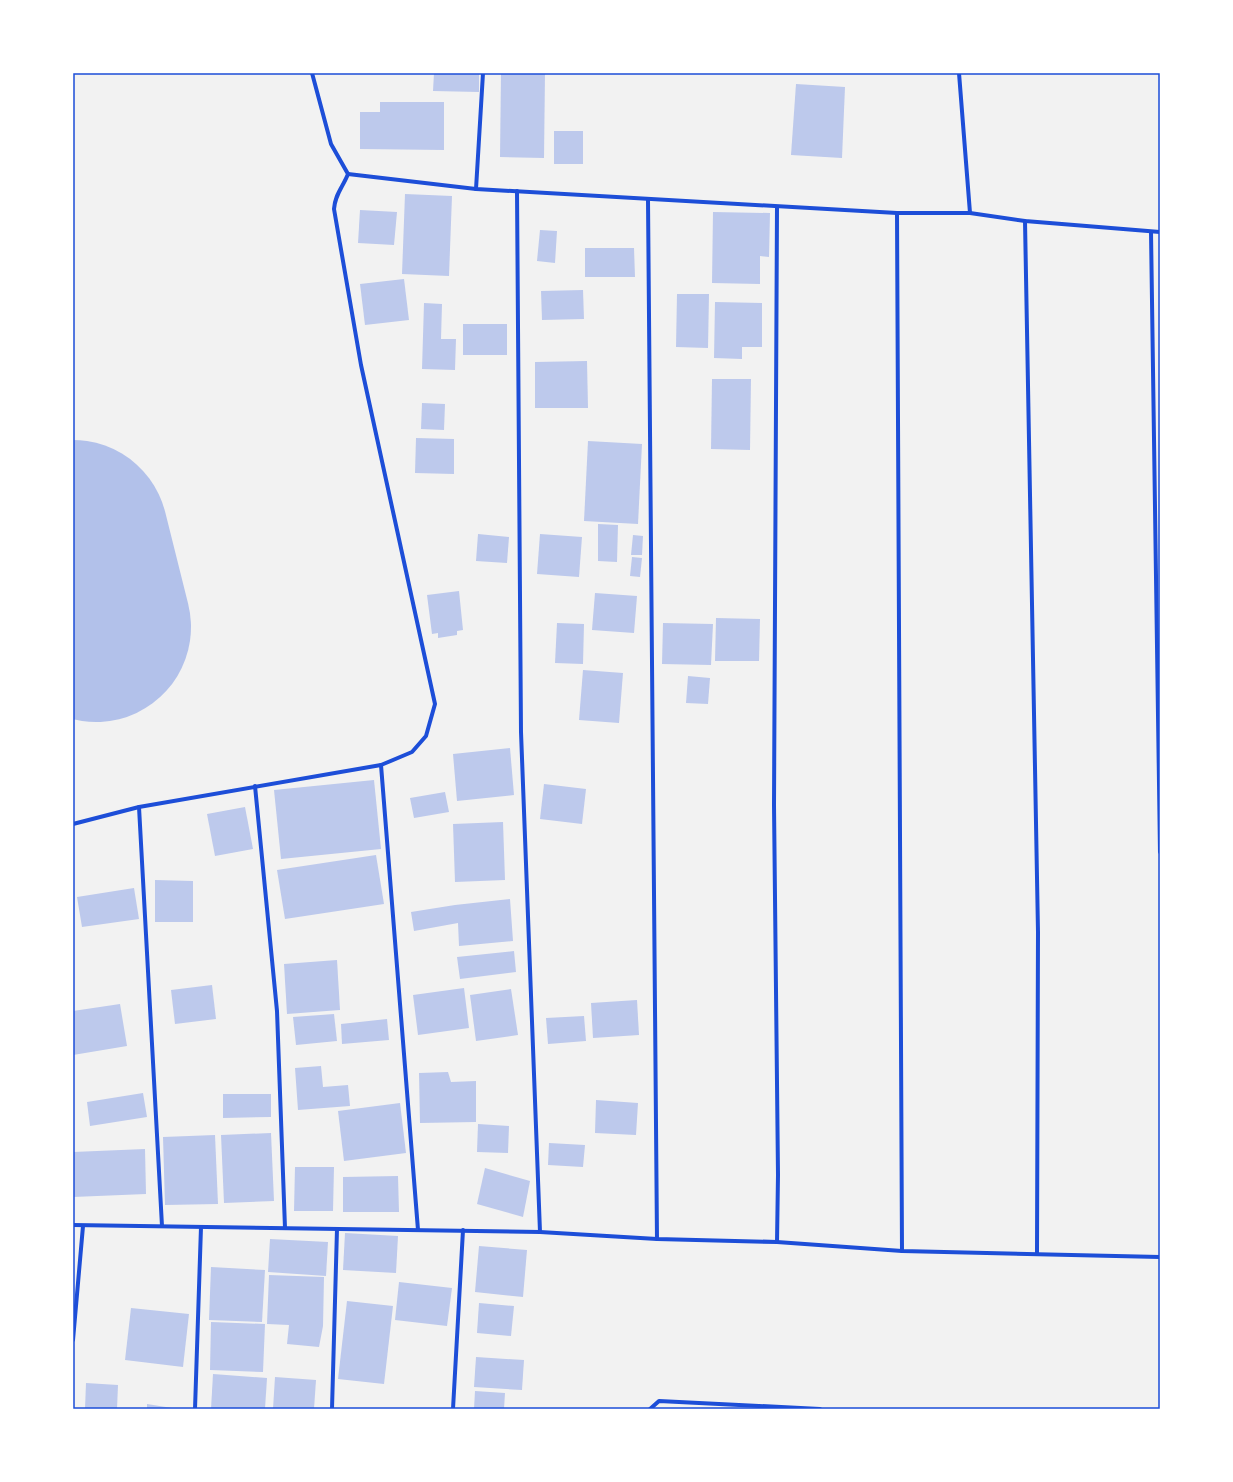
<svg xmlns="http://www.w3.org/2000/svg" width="1233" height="1482" viewBox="0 0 1233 1482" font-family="Commissioner,sans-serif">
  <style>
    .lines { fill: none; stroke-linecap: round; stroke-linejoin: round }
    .runway { stroke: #b2c1ea; stroke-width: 190 }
    .building { fill: #bdc9ec }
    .minor { stroke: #1d4ed8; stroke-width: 4 }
    .neatline { fill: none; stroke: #1d4ed8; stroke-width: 1.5 }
  </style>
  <rect width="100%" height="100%" fill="#f2f2f2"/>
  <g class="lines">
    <path class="runway" d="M73 535 96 627"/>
  </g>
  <g class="building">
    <path d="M434 73H479V92L433 91Z"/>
    <path d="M501 73H545L544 158 500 157Z"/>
    <path d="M796 84 845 87 842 158 791 155Z"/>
    <path d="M380 102H444V150L360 149V112H380Z"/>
    <rect x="554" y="131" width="29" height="33"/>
    <path d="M405 194 452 196 449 276 402 274Z"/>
    <path d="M360 210 397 212 394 245 358 243Z"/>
    <path d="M713 212 770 213 769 257 760 256V284L712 283Z"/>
    <path d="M540 230 557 231 555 263 537 261Z"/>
    <path d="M585 248H634L635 277H585Z"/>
    <path d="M404 279 409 320 365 325 360 284Z"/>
    <path d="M583 290 584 319 542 320 541 291Z"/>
    <path d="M677 294H709L708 348 676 347Z"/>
    <path d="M715 302 762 303V347H742V359L714 358Z"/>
    <path d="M424 303 442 304 441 339H456L455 370 422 369Z"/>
    <rect x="463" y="324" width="44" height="31"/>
    <path d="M587 361 588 408H535V362Z"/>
    <path d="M712 379H751L750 450 711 449Z"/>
    <path d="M422 403 445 404 444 430 421 429Z"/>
    <path d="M416 438 454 439V474L415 473Z"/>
    <path d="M588 441 642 444 638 524 584 521Z"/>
    <path d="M598 524 618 525 617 562 598 561Z"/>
    <path d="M478 534 509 537 507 563 476 561Z"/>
    <path d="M540 534 582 537 579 577 537 574Z"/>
    <path d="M633 535 643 536 642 555H631Z"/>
    <path d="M632 557 642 558 640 577 630 576Z"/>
    <path d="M459 591 463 630 457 631V635L438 638V633L432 634 427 595Z"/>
    <path d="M595 593 637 596 634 633 592 630Z"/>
    <path d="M716 618 760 619 759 661H715Z"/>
    <path d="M557 623 584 624 583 664 555 663Z"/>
    <path d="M663 623 713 624 711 665 662 664Z"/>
    <path d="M583 670 623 673 619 723 579 720Z"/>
    <path d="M688 676 710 678 708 704 686 703Z"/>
    <path d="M510 748 514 795 457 801 453 754Z"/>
    <path d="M374 780 381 849 281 859 274 790Z"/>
    <path d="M544 784 586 789 582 824 540 819Z"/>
    <path d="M445 792 449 812 414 818 410 798Z"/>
    <path d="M245 807 253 849 215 856 207 814Z"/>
    <path d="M503 822 505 880 455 882 453 824Z"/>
    <path d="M376 855 384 904 285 919 277 870Z"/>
    <path d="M155 880 193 881V922H155Z"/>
    <path d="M134 888 139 919 82 927 77 897Z"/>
    <path d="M510 899 513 941 459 946 458 923 414 931 411 912 455 905Z"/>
    <path d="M514 951 516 972 460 979 457 957Z"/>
    <path d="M337 960 340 1010 287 1014 284 964Z"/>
    <path d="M212 985 216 1019 175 1024 171 990Z"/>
    <path d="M464 988 469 1028 418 1035 413 995Z"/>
    <path d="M511 989 518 1035 476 1041 470 995Z"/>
    <path d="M637 1000 639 1035 593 1038 591 1003Z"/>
    <path d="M120 1004 127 1046 73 1055V1011Z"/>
    <path d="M334 1014 337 1041 296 1045 293 1017Z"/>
    <path d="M584 1016 586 1041 548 1044 546 1018Z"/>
    <path d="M387 1019 389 1040 342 1044 341 1024Z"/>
    <path d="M321 1066 323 1087 348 1085 350 1106 298 1110 295 1068Z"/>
    <path d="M448 1072 451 1082 476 1081V1122L420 1123 419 1073Z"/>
    <path d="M143 1093 147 1117 90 1126 87 1102Z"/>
    <path d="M223 1094H271V1117L223 1118Z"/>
    <path d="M596 1100 638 1103 636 1135 595 1133Z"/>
    <path d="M400 1103 406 1153 344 1161 338 1111Z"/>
    <path d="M478 1124 509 1126 508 1153 477 1152Z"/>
    <path d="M271 1133 274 1201 224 1203 221 1135Z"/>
    <path d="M215 1135 218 1204 165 1205 163 1137Z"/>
    <path d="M549 1143 585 1145 583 1167 548 1165Z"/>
    <path d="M145 1149 146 1194 73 1197V1152Z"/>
    <path d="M295 1167H334L333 1211H294Z"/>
    <path d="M485 1168 530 1181 523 1217 477 1204Z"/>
    <path d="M398 1176 399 1212H343V1177Z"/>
    <path d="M345 1233 398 1236 396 1273 343 1270Z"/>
    <path d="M270 1239 328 1242 326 1276 268 1272Z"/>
    <path d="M479 1246 527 1250 523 1297 475 1292Z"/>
    <path d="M211 1267 265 1270 262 1322 209 1320Z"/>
    <path d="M269 1275 324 1277 323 1326 319 1347 287 1344 289 1325 267 1324Z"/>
    <path d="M399 1282 452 1288 447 1326 395 1320Z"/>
    <path d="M347 1301 393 1306 384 1384 338 1379Z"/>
    <path d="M479 1303 514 1306 511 1336 477 1333Z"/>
    <path d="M131 1308 189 1314 183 1367 125 1360Z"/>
    <path d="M211 1322 265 1324 263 1372 210 1370Z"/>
    <path d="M476 1357 524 1360 522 1390 474 1387Z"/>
    <path d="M213 1374 267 1378 265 1409H211Z"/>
    <path d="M275 1377 316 1380 314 1409H273Z"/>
    <path d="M86 1383 118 1385 117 1409H85Z"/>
    <path d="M475 1391 505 1393 504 1409H474Z"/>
    <path d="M147 1404 172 1408V1409H147Z"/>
  </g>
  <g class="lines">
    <g class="minor">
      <path d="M959 73 970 213"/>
      <path d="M348 174 476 189 897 213H970L1025 221 1160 232"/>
      <path d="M476 189 483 73"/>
      <path d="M517 191 521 732 540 1232"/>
      <path d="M648 200 657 1239"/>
      <path d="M777 207 774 805 778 1175 777 1242"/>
      <path d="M897 213 902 1251"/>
      <path d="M1025 221 1038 932 1037 1254"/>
      <path d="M1151 232 1160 852"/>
      <path d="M381 765 418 1230"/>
      <path d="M255 786 277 1011 285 1228"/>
      <path d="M139 807 162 1226"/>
      <path d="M73 824 139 807 381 765 412 752 426 736 435 704 361 365 334 209C335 194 343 187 348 174L331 144 312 73"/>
      <path d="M73 1225 540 1232 657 1239 777 1242 902 1251 1160 1257"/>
      <path d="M73 1340 83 1226"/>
      <path d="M195 1409 201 1227"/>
      <path d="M332 1409 337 1229"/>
      <path d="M453 1409 463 1230"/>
      <path d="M650 1409 659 1401 820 1409"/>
    </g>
  </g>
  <rect width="1233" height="1482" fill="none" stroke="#ffffff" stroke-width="148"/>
  <rect x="74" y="74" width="1085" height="1334" class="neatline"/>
</svg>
